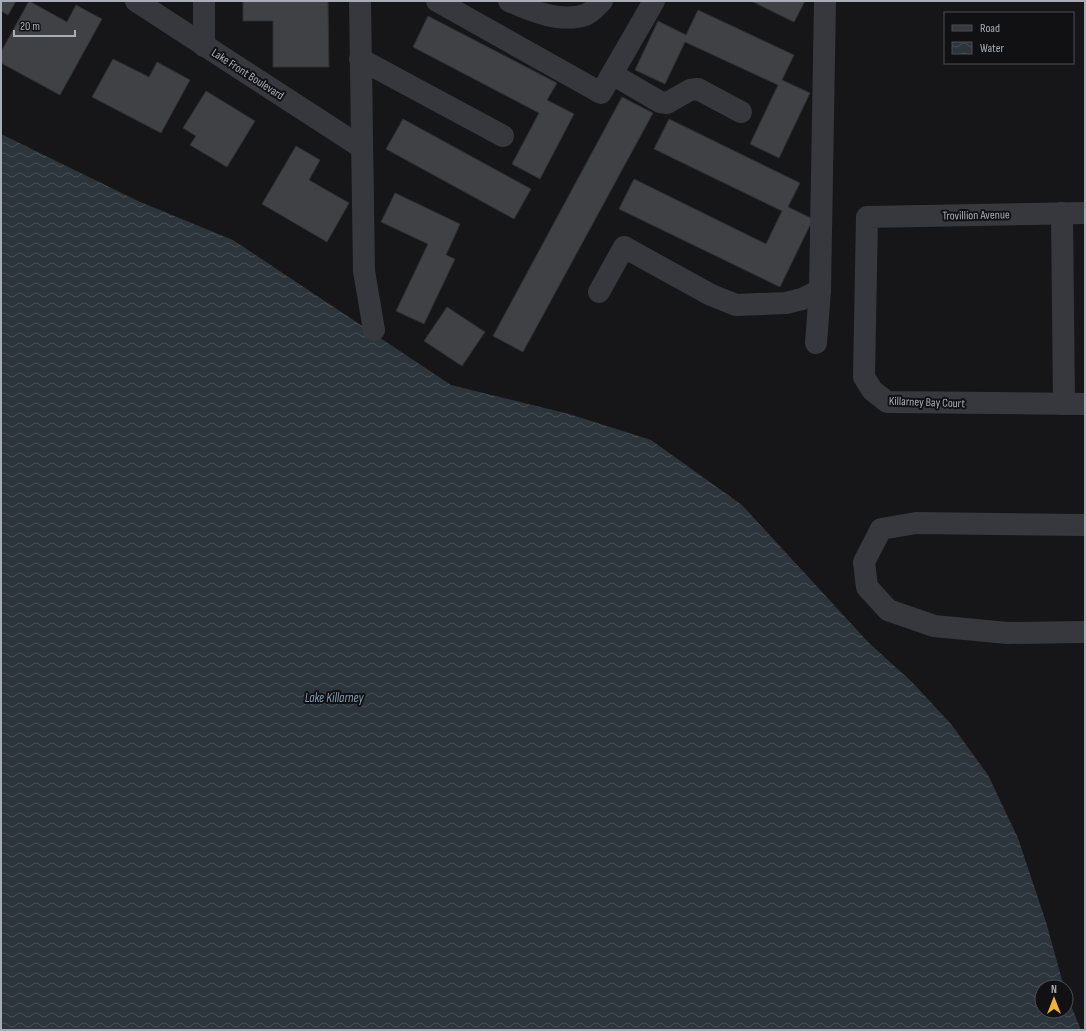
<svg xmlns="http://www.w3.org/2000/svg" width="1086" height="1031" viewBox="0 0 1086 1031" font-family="'Sofia Sans Condensed',sans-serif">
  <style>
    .water { fill: url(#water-waves) }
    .building { fill: #404145; stroke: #303034 }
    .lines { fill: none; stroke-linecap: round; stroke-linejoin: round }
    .minor { stroke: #37383d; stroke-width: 22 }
    .labels { text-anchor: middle; stroke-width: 4; stroke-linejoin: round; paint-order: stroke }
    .street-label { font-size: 12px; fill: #a8adb8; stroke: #111113 }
    .water-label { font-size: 13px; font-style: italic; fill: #7f9bb3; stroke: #111113 }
  </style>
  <defs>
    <pattern id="water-waves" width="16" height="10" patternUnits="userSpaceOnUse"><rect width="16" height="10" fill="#2c353c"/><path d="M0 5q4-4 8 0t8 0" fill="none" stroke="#485056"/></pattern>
  </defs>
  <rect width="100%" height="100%" fill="#161618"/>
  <path class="water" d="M1 134 138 201 233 240 451 385 569 414 651 440 742 505 869 643 912 682 951 724 988 775 1018 838 1046 922 1064 987H1042V1011H1066V993L1081 1030H1Z"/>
  <g class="building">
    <path d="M1 1H16L8 15 1 11Z"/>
    <path d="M29 1 67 22 76 5 102 19 60 95 1 63V52Z"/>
    <path d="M243 1H328L329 67H273V21H243Z"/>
    <path d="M751 1H805L794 22Z"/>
    <path d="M698 10 794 55 782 80 810 93 779 158 750 144 778 85 685 42 665 84 635 70 658 21 686 35Z"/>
    <path d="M428 16 557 83 547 100 574 114 540 179 512 164 539 113 413 47Z"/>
    <path d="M113 59 149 77 157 62 190 80 161 133 92 97Z"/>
    <path d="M206 91 255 121 227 167 190 145 196 136 183 128Z"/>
    <path d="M622 97 653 113 523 352 493 336Z"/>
    <path d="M403 119 531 189 514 219 386 149Z"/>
    <path d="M669 119 800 183 788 207 813 219 780 287 619 209 634 179 766 244 782 211 654 149Z"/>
    <path d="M296 146 320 160 309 180 349 203 327 242 262 204Z"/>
    <path d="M395 193 460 224 446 255 455 259 424 324 396 311 428 244 381 222Z"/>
    <path d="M447 307 485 332 462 366 424 341Z"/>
  </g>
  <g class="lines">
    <g class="minor">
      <path d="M136 1 361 147"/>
      <path d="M204 1V46"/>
      <path d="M360 1 364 271 374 330"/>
      <path d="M437 1 601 93 654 1"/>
      <path d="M509 1C531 11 561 23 585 15 591 13 598 5 602 1"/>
      <path d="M360 59 503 136"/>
      <path d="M612 74 660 102 667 103 690 90 698 89 741 112"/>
      <path d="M1062 213 1064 404"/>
      <path d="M1085 213 867 217 864 377 872 390 887 402 1085 404"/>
      <path d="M599 292 624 247 711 295 736 305 786 303 802 299 820 290"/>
      <path d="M816 343 820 290 825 1"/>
      <path d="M1085 525 916 523 881 529 864 562 867 587 888 610 934 626 1007 633 1085 632"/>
    </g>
  </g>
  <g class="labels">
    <g class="street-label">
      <text transform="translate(248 74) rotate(33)" y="4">Lake Front Boulevard</text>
      <text transform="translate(976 215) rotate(-1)" y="4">Trovillion Avenue</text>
      <text transform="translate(927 402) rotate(2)" y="4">Killarney Bay Court</text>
    </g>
    <g class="water-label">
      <text x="334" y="702">Lake Killarney</text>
    </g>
  </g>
  <rect width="1086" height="1031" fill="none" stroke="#a8adb8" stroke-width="4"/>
  <rect x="944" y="12" width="130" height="52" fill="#111113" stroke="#4d4f55"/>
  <rect x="952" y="25" width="20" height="6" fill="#37383d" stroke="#4d4f55"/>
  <text x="980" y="32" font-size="12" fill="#a8adb8">Road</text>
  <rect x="952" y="42" width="20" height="12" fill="url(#water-waves)" stroke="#4d4f55"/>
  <text x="980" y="52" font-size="12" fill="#a8adb8">Water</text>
  <g transform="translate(1054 999)"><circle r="19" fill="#111113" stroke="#4d4f55"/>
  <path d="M0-3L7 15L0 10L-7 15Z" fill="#f2b134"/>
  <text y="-6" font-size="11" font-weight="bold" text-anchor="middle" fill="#a8adb8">N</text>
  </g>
  <path d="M14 30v6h61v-6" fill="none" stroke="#a8adb8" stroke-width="2"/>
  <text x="20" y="30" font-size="12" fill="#a8adb8" stroke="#111113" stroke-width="3" paint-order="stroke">20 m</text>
</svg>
